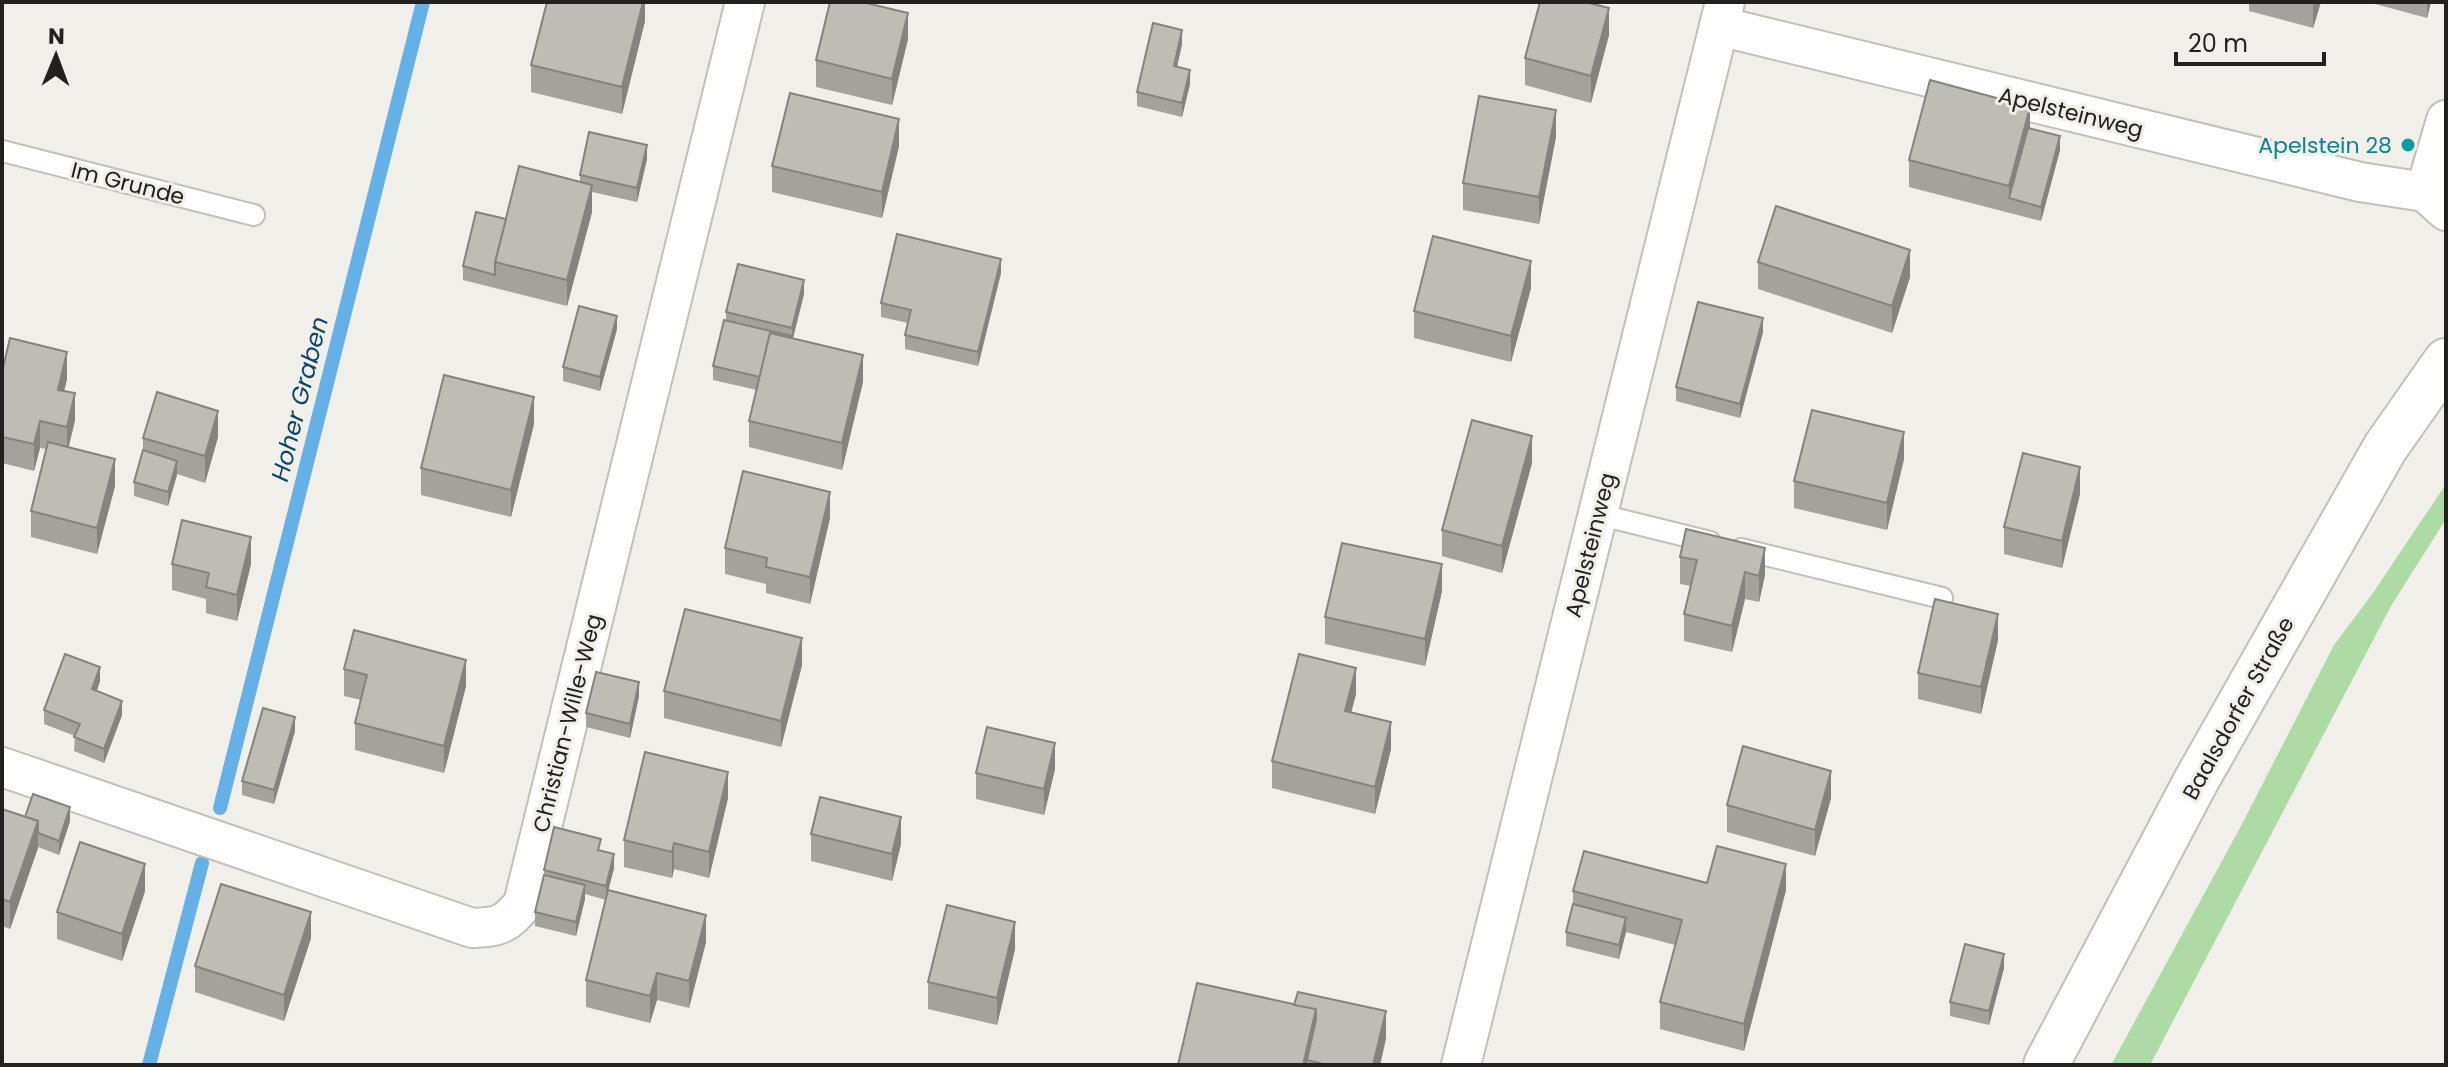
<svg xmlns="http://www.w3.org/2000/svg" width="2448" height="1067" viewBox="0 0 2448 1067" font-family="Poppins,sans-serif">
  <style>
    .green { fill: #aedaa6 }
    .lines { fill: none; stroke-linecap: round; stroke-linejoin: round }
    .stream { stroke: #65b0e6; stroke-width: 14 }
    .service-casing { stroke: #c1c0b9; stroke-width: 24 }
    .minor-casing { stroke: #c1c0b9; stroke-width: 42 }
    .secondary-casing { stroke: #c1c0b9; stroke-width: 48 }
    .service { stroke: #fff; stroke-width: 20 }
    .minor { stroke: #fff; stroke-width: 38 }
    .secondary { stroke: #fff; stroke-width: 44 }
    .wall { fill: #a3a29c }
    .shaded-wall { fill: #84847f }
    .building { fill: #bdbcb5; stroke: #84847f; stroke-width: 2 }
    .culture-dot { fill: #0f9aa8; stroke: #f0efe9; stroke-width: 3 }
    .labels { text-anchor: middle; stroke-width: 6; stroke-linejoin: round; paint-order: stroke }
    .street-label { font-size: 22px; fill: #22211f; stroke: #f0efe9 }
    .culture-label { font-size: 22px; fill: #0d838f; stroke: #f0efe9; text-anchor: end }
    .water-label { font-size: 24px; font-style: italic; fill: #0b466a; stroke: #f0efe9 }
  </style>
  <rect width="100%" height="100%" fill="#f0efe9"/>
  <path class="green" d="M2446 484V519L2391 606 2150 1065H2111L2241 826 2334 645 2373 593Z"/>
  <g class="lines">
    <g class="stream">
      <path d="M220 808 423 2"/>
      <path d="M149 1065 202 863"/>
    </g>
    <defs>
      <g id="service">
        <path d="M2 151 254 215"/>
        <path d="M1597 514 1710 542"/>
        <path d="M1741 549 1942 598"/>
      </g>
      <g id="minor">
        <path d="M1719 26 2360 182 2425 192"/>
        <path d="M2446 120 2425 192 2446 211"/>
        <path d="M2 767 472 928C500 927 505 925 523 904L745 2"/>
        <path d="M1461 1065 1725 2"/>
      </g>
      <path id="secondary" d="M2046 1065 2196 781 2385 448 2446 361"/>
    </defs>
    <use href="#service" class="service-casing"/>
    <use href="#minor" class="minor-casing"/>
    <use href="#secondary" class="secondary-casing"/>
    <use href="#service" class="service"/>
    <use href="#minor" class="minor"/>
    <use href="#secondary" class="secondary"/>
  </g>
  <g class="wall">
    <path d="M645 2V21L622 114 531 92V65Z"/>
    <path d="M2249 2H2321L2313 28 2249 11Z"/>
    <path d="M2368 2H2431L2427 18Z"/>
    <path d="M1609 35 1591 103 1525 85V58Z"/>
    <path d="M908 39 892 105 816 87V60Z"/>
    <path d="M1182 44 1177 67 1190 84 1182 117 1137 106V92Z"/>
    <path d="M2030 128 2060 150 2041 221 1909 187V160Z"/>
    <path d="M1556 137 1539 224 1463 210V183Z"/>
    <path d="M899 146 882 218 772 192V166Z"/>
    <path d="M647 159 637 202 592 192V212L567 306 463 280V266L506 219 580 182V175Z"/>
    <path d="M1758 262 1910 277 1892 333 1758 289Z"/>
    <path d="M1001 273 978 366 905 349V335L908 323 881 317V303Z"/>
    <path d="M1531 288 1511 362 1414 338V311Z"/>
    <path d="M804 294 793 338 863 382 842 470 749 447V421L757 390 713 380V366L726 320V312Z"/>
    <path d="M617 329 600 391 563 381V367Z"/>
    <path d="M1763 332 1740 418 1676 401V387Z"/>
    <path d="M2 372 67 379 64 391 75 420 68 448 115 486 97 554 31 537V511L47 449 40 448 34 471 2 463Z"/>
    <path d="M534 424 511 517 421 495V468Z"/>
    <path d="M218 437 205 483 177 474 168 506 134 496V482L143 450V438Z"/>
    <path d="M1904 459 1887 530 1794 508V481Z"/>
    <path d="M1532 463 1502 573 1442 556V530Z"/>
    <path d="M2080 494 2062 568 2004 554V527Z"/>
    <path d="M830 518 810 604 766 593V584L725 574V548Z"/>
    <path d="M1680 557 1765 575 1759 602 1745 599 1732 652 1684 641V614L1691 586 1680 584Z"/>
    <path d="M172 564H251L237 621 206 613V599L172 590Z"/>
    <path d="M1442 591 1425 666 1325 644V617Z"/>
    <path d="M1998 640 1981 714 1918 699V673Z"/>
    <path d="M802 665 781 747 664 718V691Z"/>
    <path d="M344 669 466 686 444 773 355 750V723L361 700 344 696Z"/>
    <path d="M100 681 97 691 122 715 104 763 74 751 75 736 44 724V710Z"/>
    <path d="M1356 694 1351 712 1391 749 1375 814 1272 788V761Z"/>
    <path d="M639 696 630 738 586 727V713Z"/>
    <path d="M295 731 274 804 242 795V781Z"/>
    <path d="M1055 769 1044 815 976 799V773Z"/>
    <path d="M728 798 709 878 674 869 672 878 624 867V840Z"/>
    <path d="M1831 798 1815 856 1727 832V805Z"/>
    <path d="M2 809 25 817 70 821 59 855 38 847 10 929 2 926Z"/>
    <path d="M811 834 901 844 892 881 811 861Z"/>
    <path d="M614 868 608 890 706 942 689 1008 657 1000 650 1023 586 1007V980L606 900 585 894V899L576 936 535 926V912L544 876V870Z"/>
    <path d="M1707 883 1786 890 1744 1051 1660 1029V1002L1675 945 1626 932 1619 959 1566 946V932L1573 904V891Z"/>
    <path d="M145 891 122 961 57 939V912Z"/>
    <path d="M311 938 284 1021 195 992V966Z"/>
    <path d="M1015 949 997 1025 928 1009V982Z"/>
    <path d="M2004 968 1989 1025 1950 1016V1002Z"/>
    <path d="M1294 1005 1386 1038 1380 1065H1178Z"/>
  </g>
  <g class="shaded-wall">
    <path d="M643 2H645V21L622 114V87Z"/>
    <path d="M2313 2H2321L2313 28Z"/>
    <path d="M2427 2H2431L2427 18Z"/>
    <path d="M1609 8V35L1591 103V76Z"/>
    <path d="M908 13V39L892 105V79Z"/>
    <path d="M1182 30V44L1174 80V66Z"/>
    <path d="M1190 70V84L1182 117V103Z"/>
    <path d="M2030 107V133L2009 198V186Z"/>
    <path d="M1556 110V137L1539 224V197Z"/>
    <path d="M899 119V146L882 218V192Z"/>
    <path d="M2060 136V150L2041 221V207Z"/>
    <path d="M647 145V159L637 202V188Z"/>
    <path d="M592 185V212L567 306V280Z"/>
    <path d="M1910 250V277L1892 333V306Z"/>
    <path d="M1001 259V273L978 366V352Z"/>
    <path d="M1531 261V288L1511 362V336Z"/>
    <path d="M804 280V294L792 342V328Z"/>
    <path d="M617 316V329L600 391V377Z"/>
    <path d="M1763 318V332L1740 418V404Z"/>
    <path d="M67 352V379L58 416V390Z"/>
    <path d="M863 355V382L842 470V443Z"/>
    <path d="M75 393V420L67 454V427Z"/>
    <path d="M534 397V424L511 517V490Z"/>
    <path d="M218 411V437L205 483V456Z"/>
    <path d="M40 421V448L34 471V444Z"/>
    <path d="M1904 432V459L1887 530V503Z"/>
    <path d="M1532 436V463L1502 573V546Z"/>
    <path d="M115 459V486L97 554V528Z"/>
    <path d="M177 461V475L168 506V492Z"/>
    <path d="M2080 467V494L2062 568V541Z"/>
    <path d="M830 492V518L810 604V577Z"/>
    <path d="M251 537V564L237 621V595Z"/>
    <path d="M1765 548V575L1759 602V576Z"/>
    <path d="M1442 564V591L1425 666V639Z"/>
    <path d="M1745 572V599L1732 652V626Z"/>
    <path d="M1998 614V640L1981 714V687Z"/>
    <path d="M802 638V665L781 747V721Z"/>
    <path d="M466 660V686L444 773V746Z"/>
    <path d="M100 667V681L92 703V689Z"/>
    <path d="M1356 668V694L1345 737V711Z"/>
    <path d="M639 682V696L630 738V724Z"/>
    <path d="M122 701V715L104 763V749Z"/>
    <path d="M295 717V731L274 804V790Z"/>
    <path d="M1391 722V749L1375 814V787Z"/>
    <path d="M1055 743V769L1044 815V789Z"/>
    <path d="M1831 771V798L1815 856V830Z"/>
    <path d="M728 772V798L709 878V852Z"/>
    <path d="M70 807V821L59 855V841Z"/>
    <path d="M901 817V844L892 881V854Z"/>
    <path d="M38 821V848L10 929V902Z"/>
    <path d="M674 843V869L672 878V852Z"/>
    <path d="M614 854V868L606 900V886Z"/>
    <path d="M145 864V891L122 961V934Z"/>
    <path d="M1786 864V890L1744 1051V1024Z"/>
    <path d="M585 885V899L576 936V922Z"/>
    <path d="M311 912V938L284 1021V995Z"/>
    <path d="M706 915V942L689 1008V981Z"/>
    <path d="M1626 918V932L1619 959V945Z"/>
    <path d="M1015 922V949L997 1025V998Z"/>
    <path d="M2004 954V968L1989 1025V1011Z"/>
    <path d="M657 973V1000L650 1023V996Z"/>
    <path d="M1316 1009V1047L1307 1060V1065H1303Z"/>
    <path d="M1386 1011V1038L1380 1065H1373Z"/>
  </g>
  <g class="building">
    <path d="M547 2H643L622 87 531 65Z"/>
    <path d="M830 2H862L908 13 892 79 816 60Z"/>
    <path d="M1540 2H1585L1609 8 1591 76 1525 58Z"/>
    <path d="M1153 23 1182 30 1174 66 1190 70 1182 103 1137 92Z"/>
    <path d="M1930 80 2030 107 2009 186 1909 160Z"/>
    <path d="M790 93 899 119 882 192 772 166Z"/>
    <path d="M1479 96 1556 110 1539 197 1463 183Z"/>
    <path d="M2028 128 2060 136 2041 207 2009 198Z"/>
    <path d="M589 132 647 145 637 188 580 175Z"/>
    <path d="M519 166 592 185 567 280 495 262Z"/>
    <path d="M1776 206 1910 250 1892 306 1758 262Z"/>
    <path d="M476 212 506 219 495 262V275L463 266Z"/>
    <path d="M897 234 1001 259 978 352 905 335 911 310 881 303Z"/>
    <path d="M1433 236 1531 261 1511 336 1414 311Z"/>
    <path d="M738 264 804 280 792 328 726 312Z"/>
    <path d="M1698 302 1763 318 1740 404 1676 387Z"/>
    <path d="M579 306 617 316 600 377 563 367Z"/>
    <path d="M724 320 792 336 791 338 770 333 760 377 713 366Z"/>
    <path d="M770 333 863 355 842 443 749 421Z"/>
    <path d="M10 338 67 352 58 390 75 393 67 427 40 421 34 444 2 437V372Z"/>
    <path d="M444 375 534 397 511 490 421 468Z"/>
    <path d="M157 392 218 411 205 456 143 438Z"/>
    <path d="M1812 410 1904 432 1887 503 1794 481Z"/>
    <path d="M1472 420 1532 436 1502 546 1442 530Z"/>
    <path d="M48 442 115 459 97 528 31 511Z"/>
    <path d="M143 450 177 461 168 492 134 482Z"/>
    <path d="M2023 453 2080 467 2062 541 2004 527Z"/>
    <path d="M743 471 830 492 810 577 766 567 767 558 725 548Z"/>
    <path d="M182 520 251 537 237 595 206 587 209 573 172 564Z"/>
    <path d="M1686 529 1765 548 1759 576 1745 572 1732 626 1684 614 1697 560 1680 557Z"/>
    <path d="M1342 543 1442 564 1425 639 1325 617Z"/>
    <path d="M1935 599 1998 614 1981 687 1918 673Z"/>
    <path d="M685 609 802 638 781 721 664 691Z"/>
    <path d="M354 630 466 660 444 746 355 723 367 675 344 669Z"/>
    <path d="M65 654 100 667 92 689 122 701 104 749 74 737 80 724 44 710Z"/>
    <path d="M1299 654 1356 668 1345 711 1391 722 1375 787 1272 761Z"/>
    <path d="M596 672 639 682 630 724 586 713Z"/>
    <path d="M263 708 295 717 274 790 242 781Z"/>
    <path d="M987 727 1055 743 1044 789 976 773Z"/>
    <path d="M1743 746 1831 771 1815 830 1727 805Z"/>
    <path d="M645 752 728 772 709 852 674 843 672 852 624 840Z"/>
    <path d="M33 794 70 807 59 841 38 833V821L25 817Z"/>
    <path d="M820 797 901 817 892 854 811 834Z"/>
    <path d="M2 809 38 821 10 902 2 899Z"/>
    <path d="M554 827 601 839 598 850 614 854 606 886 544 870Z"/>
    <path d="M80 842 145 864 122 934 57 912Z"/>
    <path d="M1717 846 1786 864 1744 1024 1660 1002 1682 920 1573 891 1584 851 1707 883Z"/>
    <path d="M544 875 585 885 576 922 535 912Z"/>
    <path d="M221 884 311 912 284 995 195 966Z"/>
    <path d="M608 890 706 915 689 981 657 973 650 996 586 980Z"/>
    <path d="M1573 904 1626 918 1619 945 1566 932Z"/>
    <path d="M947 905 1015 922 997 998 928 982Z"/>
    <path d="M1965 944 2004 954 1989 1011 1950 1002Z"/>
    <path d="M1197 983 1316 1009 1303 1065H1178Z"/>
    <path d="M1298 992 1386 1011 1373 1065H1327L1307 1060 1316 1020V1009L1294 1005Z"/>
  </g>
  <circle class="culture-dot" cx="2408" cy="145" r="8"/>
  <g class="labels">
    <g class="street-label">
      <text transform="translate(2071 112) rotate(14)" y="8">Apelsteinweg</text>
      <text transform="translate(128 183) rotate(14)" y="8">Im Grunde</text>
      <text transform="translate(1590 545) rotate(-76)" y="8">Apelsteinweg</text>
      <text transform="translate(2238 708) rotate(-61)" y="8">Baalsdorfer Straße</text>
      <text transform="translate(567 723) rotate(-76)" y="8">Christian-Wille-Weg</text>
    </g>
    <g class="culture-label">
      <text x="2392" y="153">Apelstein 28</text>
    </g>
    <g class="water-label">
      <text transform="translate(300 399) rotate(-76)" y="8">Hoher Graben</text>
    </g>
  </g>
  <rect width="2448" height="1067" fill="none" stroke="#22211f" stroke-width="8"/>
  <g transform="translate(56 56) rotate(1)" stroke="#f0efe9" stroke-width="6" paint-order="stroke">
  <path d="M0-6L14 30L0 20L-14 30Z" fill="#22211f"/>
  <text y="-12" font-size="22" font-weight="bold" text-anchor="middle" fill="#22211f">N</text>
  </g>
  <path d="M2176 52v12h148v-12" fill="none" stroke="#22211f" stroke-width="4"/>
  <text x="2188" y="52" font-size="24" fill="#22211f" stroke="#f0efe9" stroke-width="6" paint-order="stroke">20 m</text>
</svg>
